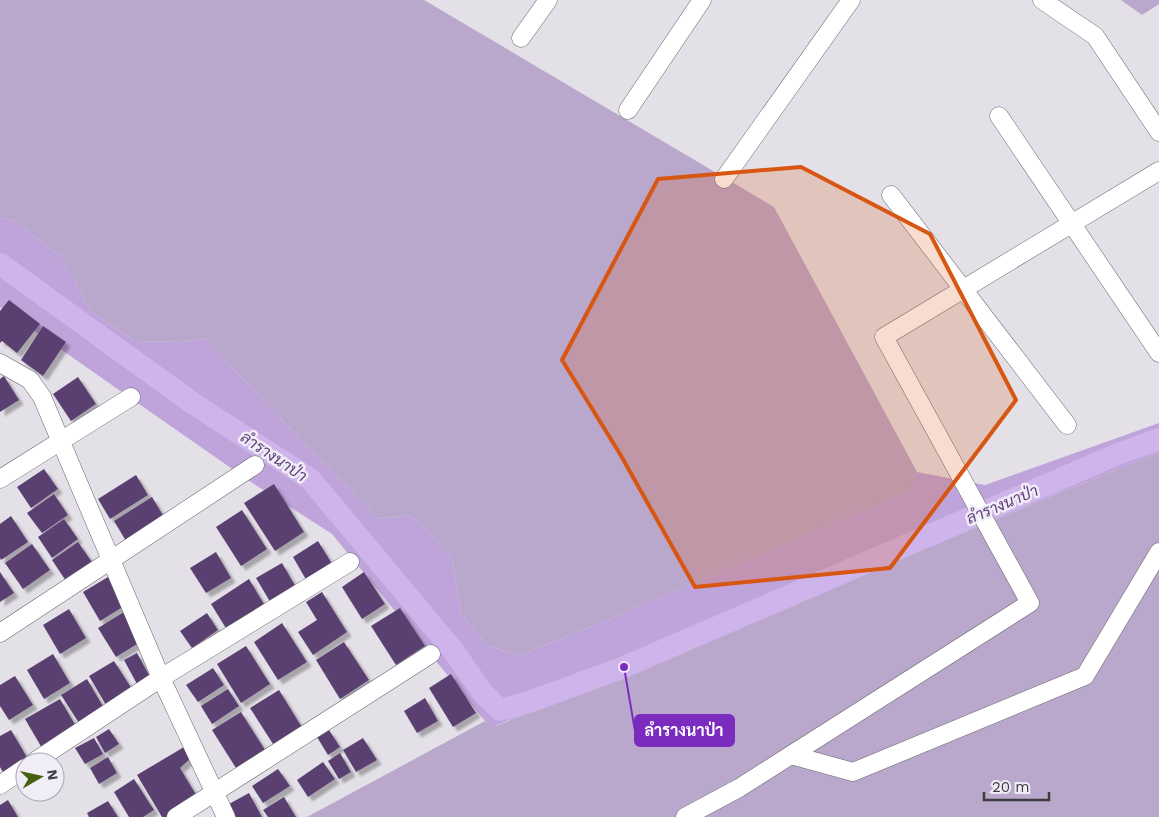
<svg xmlns="http://www.w3.org/2000/svg" width="1159" height="817" viewBox="0 0 1159 817" font-family="'Work Sans',Sarabun,sans-serif">
  <style>
    .green { fill: #b9a8cc }
    .forest { fill: #bfa4db }
    .lines { fill: none; stroke-linecap: round; stroke-linejoin: round }
    .canal { stroke: #cfb4eb; stroke-width: 22 }
    .building { fill: #5a4171; filter: url(#shadow) }
    .street-casing { stroke: #69666d; stroke-width: 19 }
    .street { stroke: #fff; stroke-width: 18 }
    .marked { fill: #d75611; fill-opacity: 0.2; stroke: #d75611; stroke-width: 4; stroke-linejoin: round }
    .labels { text-anchor: middle; stroke-width: 5; stroke-linejoin: round; paint-order: stroke }
    .water-label { font-size: 16px; font-style: italic; fill: #603d7f; stroke: #f1edf6 }
    .leader { fill: none; stroke: #7b2cbf; stroke-width: 2 }
    .callout-dot { fill: #7b2cbf; stroke: #f1edf6; stroke-width: 2 }
    .callout { fill: #7b2cbf; stroke: #7b2cbf; stroke-width: 2 }
    .callout-label { font-size: 16px; text-anchor: middle; font-weight: bold; fill: #fff }
  </style>
  <defs>
    <filter id="shadow"><feDropShadow dx="4.5" dy="4.5" stdDeviation="1" flood-color="#0004"/></filter>
  </defs>
  <rect width="100%" height="100%" fill="#e4e0e8"/>
  <g class="green">
    <path d="M0 0H424L774 207 917 472 911 491 574 634 519 655 488 646 461 614 452 558 411 515 378 519 251 388 205 338 181 342 135 341 91 311 61 257 16 222 0 217Z"/>
    <path d="M1121 0H1159V4L1142 15Z"/>
    <path d="M1159 452V817H307L485 721 496 726Z"/>
  </g>
  <path class="forest" d="M0 217 16 222 61 257 91 311 135 341 181 342 205 338 251 388 378 519 411 515 452 558 461 614 488 646 519 655 574 634 910 491 917 472 985 485 1159 423V452L495 726 485 721 332 534 251 482 0 307Z"/>
  <g class="lines">
    <path class="canal" d="M0 264 191 402 310 479 452 649 483 693 500 710 532 701 624 667 1118 454 1159 439"/>
  </g>
  <g class="building">
    <path d="M9 300 40 324 17 353 2 341 0 343V311Z"/>
    <path d="M43 326 66 342 43 376 21 360Z"/>
    <path d="M4 376 19 400 0 412V379Z"/>
    <path d="M78 377 96 404 71 421 53 394Z"/>
    <path d="M44 469 58 489 31 508 17 487Z"/>
    <path d="M136 475 148 495 110 519 98 499Z"/>
    <path d="M274 484 304 532 275 551 244 503Z"/>
    <path d="M54 494 68 515 42 533 27 513Z"/>
    <path d="M152 497 164 517 126 541 114 521Z"/>
    <path d="M242 510 267 549 241 566 216 527Z"/>
    <path d="M11 516 28 542 1 560 0 558V524Z"/>
    <path d="M64 519 78 539 52 558 38 537Z"/>
    <path d="M318 541 334 567 308 583 293 557Z"/>
    <path d="M78 542 92 562 66 581 52 560Z"/>
    <path d="M32 544 50 570 23 589 5 563Z"/>
    <path d="M216 552 231 578 206 593 190 568Z"/>
    <path d="M282 563 297 589 272 605 256 578Z"/>
    <path d="M0 572 14 593 0 602Z"/>
    <path d="M364 572 385 604 362 619 342 587Z"/>
    <path d="M108 577 126 605 100 621 83 592Z"/>
    <path d="M249 579 267 609 229 633 211 604Z"/>
    <path d="M322 592 347 632 313 655 298 632 317 620 306 602Z"/>
    <path d="M400 608 425 646 396 665 371 626Z"/>
    <path d="M69 609 86 638 60 654 43 625Z"/>
    <path d="M124 612 142 641 116 657 98 628Z"/>
    <path d="M207 613 218 630 192 648 180 631Z"/>
    <path d="M282 623 307 662 278 680 254 642Z"/>
    <path d="M344 642 369 680 340 699 316 660Z"/>
    <path d="M246 646 270 684 241 703 217 664Z"/>
    <path d="M137 653 150 677 137 684 124 660Z"/>
    <path d="M53 654 70 683 44 699 27 670Z"/>
    <path d="M114 661 132 689 106 705 89 676Z"/>
    <path d="M213 668 224 685 198 702 186 685Z"/>
    <path d="M451 674 476 713 453 727 429 688Z"/>
    <path d="M15 676 33 705 9 720 0 706V685Z"/>
    <path d="M87 679 104 708 79 723 61 695Z"/>
    <path d="M228 689 239 706 212 724 201 706Z"/>
    <path d="M279 690 303 729 275 747 250 708Z"/>
    <path d="M425 698 438 721 417 733 404 711Z"/>
    <path d="M60 699 77 728 42 748 25 719Z"/>
    <path d="M241 712 265 750 236 768 212 730Z"/>
    <path d="M109 729 119 744 105 753 96 737Z"/>
    <path d="M11 730 28 759 4 774 0 767V736Z"/>
    <path d="M329 730 340 747 328 755 317 737Z"/>
    <path d="M94 738 103 754 85 764 75 748Z"/>
    <path d="M363 738 377 760 356 772 343 750Z"/>
    <path d="M184 747 191 758 180 768 198 798 166 817H162L137 775Z"/>
    <path d="M340 753 351 772 339 779 328 761Z"/>
    <path d="M108 757 117 773 99 784 90 768Z"/>
    <path d="M323 762 335 779 308 797 297 780Z"/>
    <path d="M278 769 290 786 263 803 252 786Z"/>
    <path d="M134 779 154 810 143 817H129L114 792Z"/>
    <path d="M249 793 262 817H236L229 804Z"/>
    <path d="M284 797 296 817H268L263 810Z"/>
    <path d="M8 800 18 817H0V805Z"/>
    <path d="M108 801 118 817H89L87 813Z"/>
  </g>
  <g class="lines">
    <defs>
      <g id="street">
        <path d="M1042 0 1095 36 1159 132"/>
        <path d="M521 38 548 0"/>
        <path d="M628 110 702 0"/>
        <path d="M999 116 1159 353"/>
        <path d="M724 179 851 0"/>
        <path d="M891 195 1067 425"/>
        <path d="M0 363 30 380 42 397 161 678 226 817"/>
        <path d="M0 479 131 397"/>
        <path d="M0 633 255 465"/>
        <path d="M791 755 853 772 1085 676 1159 552"/>
        <path d="M34 762 161 678 350 562"/>
        <path d="M0 785 25 768"/>
        <path d="M176 817 431 654"/>
        <path d="M685 817 739 788 1030 603 884 337 1159 171"/>
      </g>
    </defs>
    <use href="#street" class="street-casing"/>
    <use href="#street" class="street"/>
  </g>
  <path class="marked" d="M801 167 930 234 1016 400 890 568 695 587 620 454 562 360 658 179Z"/>
  <g class="labels">
    <g class="water-label">
      <text transform="translate(274 456) rotate(34)" y="6">ลำรางนาป่า</text>
      <text transform="translate(1002 504) rotate(-23)" y="6">ลำรางนาป่า</text>
    </g>
  </g>
  <path class="leader" d="M624 667L635 731"/>
  <circle class="callout-dot" cx="624" cy="667" r="5"/>
  <rect class="callout" x="635" y="715" width="99" height="31" rx="5"/>
  <g class="callout-label">
    <text x="684" y="736">ลำรางนาป่า</text>
  </g>
  <g transform="translate(40 777) rotate(81)"><circle r="24" fill="#f1edf6" stroke="#a9a6ad"/>
  <path d="M0-4L9 19L0 12L-9 19Z" fill="#45600f"/>
  <text y="-8" font-size="14" font-weight="bold" text-anchor="middle" fill="#3e3c3f">N</text>
  </g>
  <path d="M984 792v8h65v-8" fill="none" stroke="#3e3c3f" stroke-width="2.5"/>
  <text x="992" y="792" font-size="15" fill="#3e3c3f" stroke="#f1edf6" stroke-width="4" paint-order="stroke">20 m</text>
</svg>
